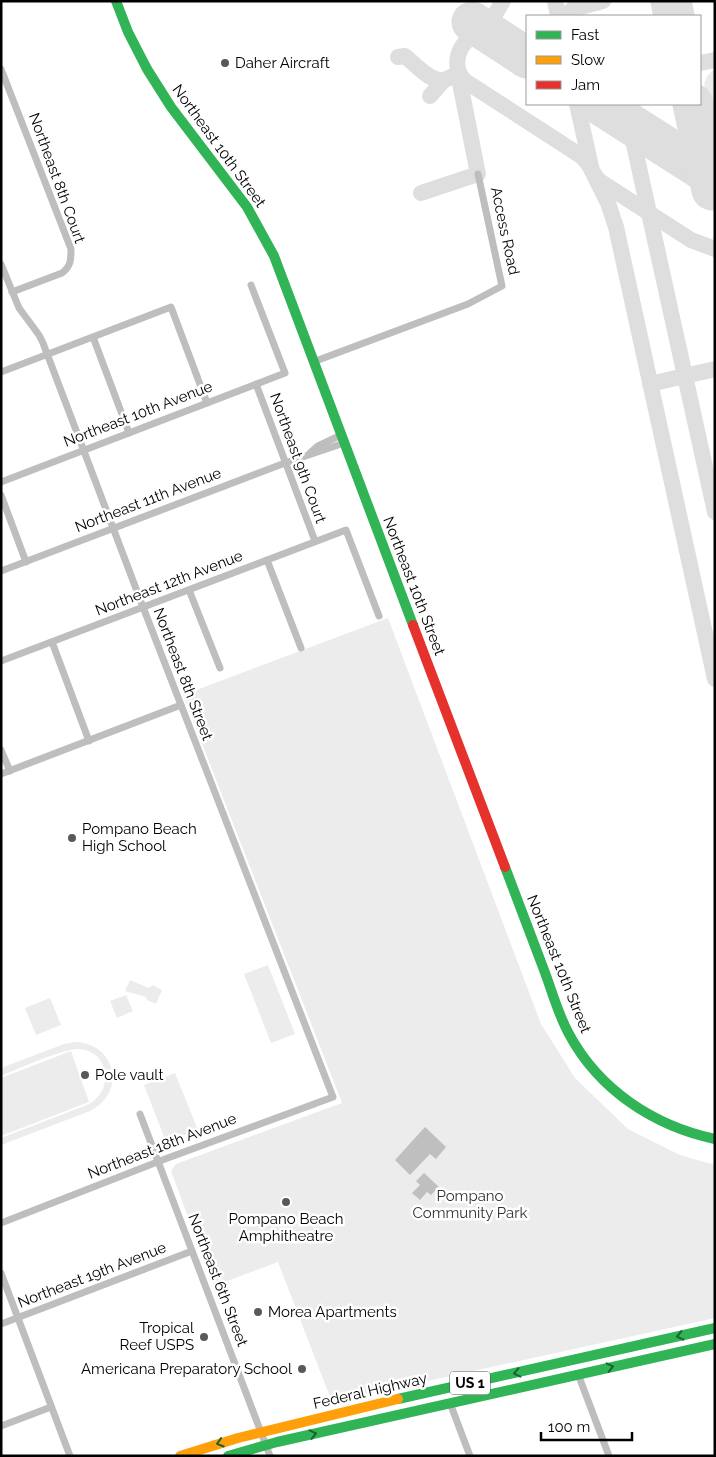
<svg xmlns="http://www.w3.org/2000/svg" width="716" height="1457" viewBox="0 0 716 1457" font-family="Raleway,sans-serif">
  <style>
    .green { fill: #ececec }
    .water { fill: #bfbfbf }
    .lines { fill: none; stroke-linecap: round; stroke-linejoin: round }
    .taxiway { stroke: #dedede; stroke-width: 16 }
    .runway { stroke: #dedede; stroke-width: 41 }
    .street { stroke: #bebebe; stroke-width: 7 }
    .fast { stroke: #30b455; stroke-width: 10 }
    .slow { stroke: #ff9f0a; stroke-width: 10 }
    .jam { stroke: #e5322d; stroke-width: 10 }
    .oneway { stroke: #1a632f }
    .poi-dot { fill: #595959; stroke: #fff; stroke-width: 2 }
    .labels { text-anchor: middle; stroke-width: 5; stroke-linejoin: round; paint-order: stroke }
    .shield { fill: #fff; stroke: #4c4c4c; stroke-width: 1 }
    .shield-label { font-size: 14px; font-weight: bold; fill: #000 }
    .poi-label { font-size: 15px; fill: #000; stroke: #fff; text-anchor: start }
    .street-label { font-size: 15px; fill: #000; stroke: #fff }
    .park-label { font-size: 15px; fill: #333; stroke: #fff }
  </style>
  <rect width="100%" height="100%" fill="#fff"/>
  <g class="green">
    <path d="M715 69V133L704 84 707 76Z"/>
    <path d="M388 618 541 1024 575 1078 628 1129 680 1155 715 1165V1318L332 1402 278 1262 214 1286 171 1171 176 1164 342 1103 183 695Z"/>
    <path d="M268 965 295 1034 271 1043 244 974Z"/>
    <path d="M130 980 149 988 153 985 162 990 156 1004 147 1000 146 997 125 991Z"/>
    <path d="M126 995 133 1011 117 1018 110 1001Z"/>
    <path d="M50 998 61 1025 36 1035 25 1008Z"/>
    <path d="M75 1042C116 1043 127 1093 90 1111L1 1145V1138L87 1105C115 1092 110 1051 79 1049 65 1048 17 1069 1 1076V1068L64 1044Z"/>
    <path d="M71 1051 89 1102 1 1136V1078Z"/>
    <path d="M175 1073 198 1130 166 1142 144 1085Z"/>
  </g>
  <g class="water">
    <path d="M425 1127 446 1147 436 1159 430 1154 410 1175 395 1160Z"/>
    <path d="M424 1173 439 1187 431 1195 427 1192 420 1200 412 1193 420 1185 416 1181Z"/>
  </g>
  <g class="lines">
    <g class="taxiway">
      <path d="M555 1 558 16"/>
      <path d="M670 1 671 4"/>
      <path d="M564 16 573 9 603 1"/>
      <path d="M485 31 503 1"/>
      <path d="M494 36C467 24 445 62 465 81L581 156C591 164 592 175 601 182L691 240 715 249"/>
      <path d="M398 57 405 56C415 64 430 82 443 80 448 79 454 75 458 73L478 174 421 193"/>
      <path d="M700 63 715 60"/>
      <path d="M430 96 444 80"/>
      <path d="M577 104 592 171 608 203 616 227 715 679"/>
      <path d="M625 104 715 512"/>
      <path d="M650 384 715 369"/>
    </g>
    <g class="runway">
      <path d="M671 1 674 16"/>
      <path d="M472 22 527 58"/>
      <path d="M599 104 715 178"/>
      <path d="M693 104 712 190"/>
    </g>
    <g class="street">
      <path d="M1 69 71 249C71 260 71 266 62 273L12 292"/>
      <path d="M1 264 19 308 39 335 43 343 143 607 333 1097 165 1159 1 1223"/>
      <path d="M93 337 129 433"/>
      <path d="M313 362 468 304 502 286 478 174"/>
      <path d="M1 372 171 307 207 403"/>
      <path d="M256 384 315 541"/>
      <path d="M310 453 318 446 341 435"/>
      <path d="M1 482 285 373 251 285"/>
      <path d="M1 495 26 562"/>
      <path d="M267 560 301 648"/>
      <path d="M1 571 285 463 344 443"/>
      <path d="M189 590 220 668"/>
      <path d="M52 642 89 741"/>
      <path d="M1 661 346 530 379 616"/>
      <path d="M1 750 10 771"/>
      <path d="M1 774 181 705"/>
      <path d="M140 1114 270 1456"/>
      <path d="M1 1273 70 1456"/>
      <path d="M1 1324 192 1251"/>
      <path d="M578 1374 609 1456"/>
      <path d="M450 1403 470 1456"/>
      <path d="M1 1426 51 1407"/>
    </g>
    <g class="fast">
      <path d="M116 1 128 32 147 69 171 107 247 207 274 256 413 625"/>
      <path d="M505 867C518 901 531 936 544 970 552 991 558 1014 569 1034 599 1090 654 1126 715 1139"/>
      <path d="M398 1399 715 1328"/>
      <path d="M228 1456 277 1442 715 1344"/>
    </g>
    <path class="slow" d="M180 1456 238 1438 398 1399"/>
    <path class="jam" d="M413 625 505 867"/>
  </g>
  <defs><path id="oneway-chevron" d="M-2-3.5L2.5 0L-2 3.5" fill="none" stroke-width="1.6" stroke-linecap="round" stroke-linejoin="round" transform="scale(1.25)"/></defs>
  <g class="oneway">
    <use href="#oneway-chevron" transform="translate(680 1336) rotate(167)"/>
    <use href="#oneway-chevron" transform="translate(610 1367) rotate(-13)"/>
    <use href="#oneway-chevron" transform="translate(517 1373) rotate(167)"/>
    <use href="#oneway-chevron" transform="translate(313 1434) rotate(-13)"/>
    <use href="#oneway-chevron" transform="translate(220 1443) rotate(163)"/>
  </g>
  <g class="poi-dot">
    <circle cx="225" cy="63" r="5"/>
    <circle cx="72" cy="838" r="5"/>
    <circle cx="85" cy="1075" r="5"/>
    <circle cx="286" cy="1202" r="5"/>
    <circle cx="258" cy="1312" r="5"/>
    <circle cx="204" cy="1337" r="5"/>
    <circle cx="302" cy="1369" r="5"/>
  </g>
  <g class="labels">
    <rect class="shield" x="450" y="1371.5" width="40" height="23" rx="4"/>
    <g class="shield-label">
      <text x="470" y="1388">US 1</text>
    </g>
    <g class="poi-label">
      <text x="235" y="68">Daher Aircraft</text>
      <text x="82" y="834">Pompano Beach<tspan x="82" dy="17">High School</tspan></text>
      <text x="95" y="1080">Pole vault</text>
      <text x="286" y="1224" text-anchor="middle">Pompano Beach<tspan x="286" dy="17">Amphitheatre</tspan></text>
      <text x="268" y="1317">Morea Apartments</text>
      <text x="194" y="1333" text-anchor="end">Tropical<tspan x="194" dy="17">Reef USPS</tspan></text>
      <text x="292" y="1374" text-anchor="end">Americana Preparatory School</text>
    </g>
    <g class="street-label">
      <text transform="translate(219 146) rotate(54)" y="5">Northeast 10th Street</text>
      <text transform="translate(57 178) rotate(70)" y="5">Northeast 8th Court</text>
      <text transform="translate(505 231) rotate(78)" y="5">Access Road</text>
      <text transform="translate(138 414) rotate(-21)" y="5">Northeast 10th Avenue</text>
      <text transform="translate(298 458) rotate(70)" y="5">Northeast 9th Court</text>
      <text transform="translate(148 500) rotate(-21)" y="5">Northeast 11th Avenue</text>
      <text transform="translate(169 583) rotate(-21)" y="5">Northeast 12th Avenue</text>
      <text transform="translate(414 586) rotate(69)" y="5">Northeast 10th Street</text>
      <text transform="translate(183 674) rotate(69)" y="5">Northeast 8th Street</text>
      <text transform="translate(559 964) rotate(68)" y="5">Northeast 10th Street</text>
      <text transform="translate(162 1146) rotate(-21)" y="5">Northeast 18th Avenue</text>
      <text transform="translate(92 1275) rotate(-21)" y="5">Northeast 19th Avenue</text>
      <text transform="translate(218 1280) rotate(69)" y="5">Northeast 6th Street</text>
      <text transform="translate(370 1391) rotate(-13)" y="5">Federal Highway</text>
    </g>
    <g class="park-label">
      <text x="470" y="1201">Pompano<tspan x="470" dy="17">Community Park</tspan></text>
    </g>
  </g>
  <rect width="716" height="1457" fill="none" stroke="#000000" stroke-width="5"/>
  <rect x="526" y="15" width="175" height="90" fill="#ffffff" stroke="#999999"/>
  <rect x="536" y="31" width="25" height="8" fill="#30b455" stroke="#999999"/>
  <text x="571" y="40" font-size="15" fill="#000000">Fast</text>
  <rect x="536" y="56" width="25" height="8" fill="#ff9f0a" stroke="#999999"/>
  <text x="571" y="65" font-size="15" fill="#000000">Slow</text>
  <rect x="536" y="81" width="25" height="8" fill="#e5322d" stroke="#999999"/>
  <text x="571" y="90" font-size="15" fill="#000000">Jam</text>
  <path d="M541 1432v8h91v-8" fill="none" stroke="#000000" stroke-width="2.5"/>
  <text x="548" y="1432" font-size="15" fill="#000000" stroke="#ffffff" stroke-width="4" paint-order="stroke">100 m</text>
</svg>
